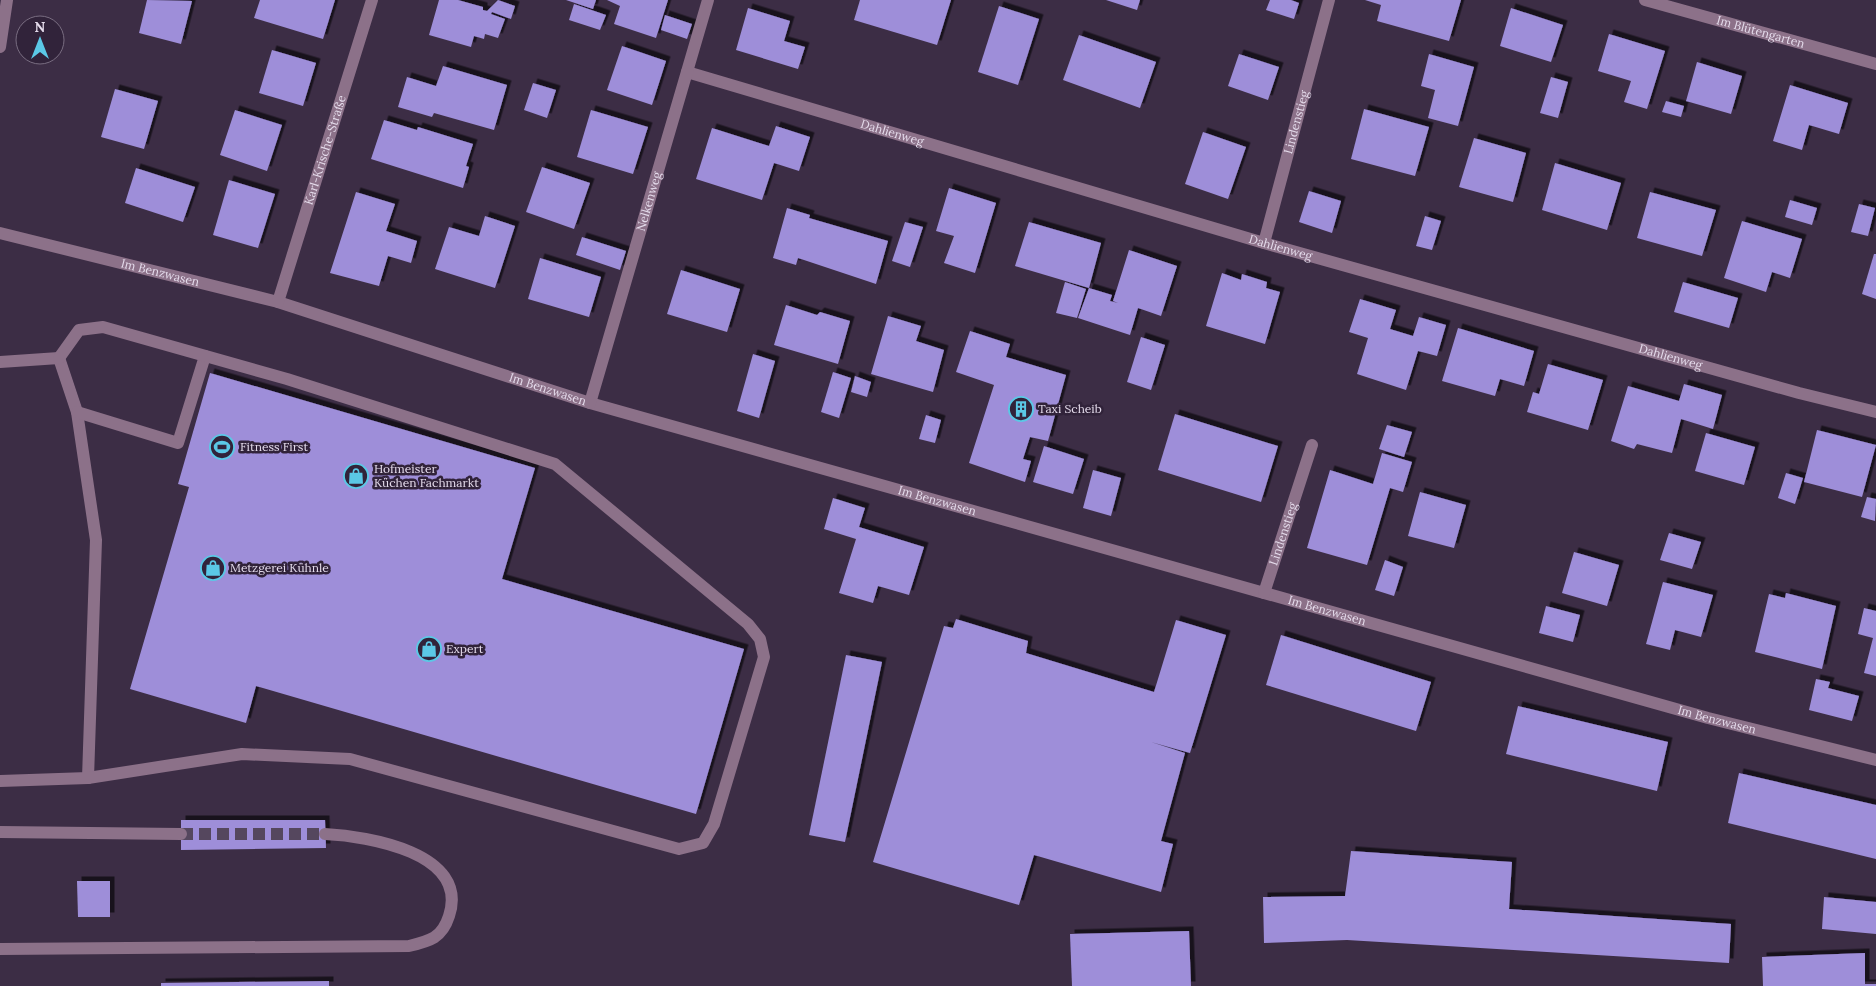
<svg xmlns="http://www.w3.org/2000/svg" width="1876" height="986" viewBox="0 0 1876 986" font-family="Lora,serif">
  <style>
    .building { fill: #9e8ed9; filter: url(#shadow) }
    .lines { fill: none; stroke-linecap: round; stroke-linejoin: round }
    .minor-tunnel { stroke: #55475e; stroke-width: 12; stroke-dasharray: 12 6; stroke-linecap: butt }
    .minor { stroke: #8c7189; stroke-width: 12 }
    .labels { text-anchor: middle; stroke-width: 5; stroke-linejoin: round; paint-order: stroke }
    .street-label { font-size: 12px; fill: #e5dcec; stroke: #31233a }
    .poi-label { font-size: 12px; fill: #e5dcec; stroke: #31233a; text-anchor: start }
  </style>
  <defs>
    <filter id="shadow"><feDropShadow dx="4.5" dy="-4.5" stdDeviation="0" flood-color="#0009"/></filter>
  </defs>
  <rect width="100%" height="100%" fill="#3c2d45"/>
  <g class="building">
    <path d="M147 0 192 1 181 44 139 33Z"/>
    <path d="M260 0H335L323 39 254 18Z"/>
    <path d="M439 0H458L483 7V10L487 11 498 0 515 6 511 19 492 12 491 14 505 19 498 38 485 34 484 39 474 36 471 47 429 35Z"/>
    <path d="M566 0H596L593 9Z"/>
    <path d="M607 0H668L656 38 614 24 620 6Z"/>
    <path d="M860 0H951L937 45 854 20Z"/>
    <path d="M1106 0H1140L1137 10Z"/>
    <path d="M1270 0H1291L1299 3 1294 19 1266 10Z"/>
    <path d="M1365 0H1461L1449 41 1377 21 1381 5Z"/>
    <path d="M574 4 606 15 600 30 569 20Z"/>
    <path d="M999 6 1039 19 1018 85 978 72Z"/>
    <path d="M748 8 790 21 784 41 805 47 798 69 736 50Z"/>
    <path d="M1511 8 1563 25 1551 62 1500 46Z"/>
    <path d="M665 15 692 24 687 39 661 30Z"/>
    <path d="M1609 34 1665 51 1647 109 1624 102 1631 81 1598 71Z"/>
    <path d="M1079 35 1156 62 1140 108 1063 80Z"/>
    <path d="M622 46 666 61 652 105 607 90Z"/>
    <path d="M272 50 316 63 303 106 259 93Z"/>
    <path d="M1239 54 1279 67 1268 100 1228 86Z"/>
    <path d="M1429 54 1474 67 1458 126 1428 118 1435 90 1421 86Z"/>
    <path d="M1697 62 1742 76 1731 114 1686 101Z"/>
    <path d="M443 66 507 85 494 130 434 113 432 117 398 107 407 77 436 86Z"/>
    <path d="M1551 77 1568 82 1558 118 1540 113Z"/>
    <path d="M533 83 556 90 547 118 524 110Z"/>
    <path d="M1790 85 1848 103 1839 134 1809 125 1802 150 1773 141Z"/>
    <path d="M115 89 158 101 144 149 101 137Z"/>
    <path d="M1666 101 1684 106 1681 117 1662 112Z"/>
    <path d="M1364 109 1429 127 1415 176 1351 159Z"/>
    <path d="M235 110 282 125 267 171 220 155Z"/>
    <path d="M591 110 648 127 633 174 577 157Z"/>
    <path d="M384 120 417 130 418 127 473 144 466 166 469 167 463 188 371 159Z"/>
    <path d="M776 126 810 137 799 171 774 163 762 200 696 179 712 128 769 146Z"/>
    <path d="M1203 132 1246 147 1228 199 1185 184Z"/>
    <path d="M1474 138 1526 153 1513 202 1459 187Z"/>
    <path d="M1555 163 1621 183 1607 230 1542 210Z"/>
    <path d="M542 167 590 183 574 229 526 212Z"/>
    <path d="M136 168 195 187 183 222 125 203Z"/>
    <path d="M229 180 275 194 258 248 213 235Z"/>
    <path d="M949 188 996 203 975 273 944 263 954 236 936 231Z"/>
    <path d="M1309 191 1341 201 1332 233 1299 222Z"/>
    <path d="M356 192 395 204 386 231 417 241 411 263 388 256 379 286 330 273Z"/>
    <path d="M1650 192 1716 210 1702 256 1637 238Z"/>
    <path d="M1790 200 1817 208 1812 225 1785 217Z"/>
    <path d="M1859 204 1875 208 1868 236 1851 232Z"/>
    <path d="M787 208 810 215 809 218 888 241 876 284 798 258 796 265 773 258Z"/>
    <path d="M485 216 515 226 495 288 435 269 449 227 479 236Z"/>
    <path d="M1425 216 1441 221 1432 250 1416 246Z"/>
    <path d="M1742 221 1802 239 1790 278 1772 272 1766 292 1724 278Z"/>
    <path d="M905 222 923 227 910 267 892 261Z"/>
    <path d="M1029 222 1101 243 1089 288 1015 266Z"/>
    <path d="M582 237 626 251 620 270 576 255Z"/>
    <path d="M1129 250 1177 266 1161 316 1138 308 1130 335 1078 318 1089 288 1112 295 1110 301 1118 303 1113 301Z"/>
    <path d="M1874 254H1876V299L1862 294Z"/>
    <path d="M540 258 601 277 589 317 528 299Z"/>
    <path d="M681 270 740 289 727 332 667 314Z"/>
    <path d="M1222 273 1241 280 1242 274 1267 282 1266 288 1280 292 1265 344 1206 326Z"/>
    <path d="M1065 282 1086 289 1077 318 1056 313Z"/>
    <path d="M1683 282 1738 298 1729 328 1674 312Z"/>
    <path d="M1360 299 1396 310 1390 329 1413 336 1419 317 1446 325 1437 356 1418 351 1406 390 1357 374 1368 338 1349 332Z"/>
    <path d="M786 305 817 315 820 312 850 321 838 364 774 345Z"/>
    <path d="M888 316 921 326 916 341 944 350 933 392 871 374Z"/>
    <path d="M1458 328 1534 351 1524 386 1500 379 1495 396 1442 381Z"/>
    <path d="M970 331 1010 344 1006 357 1066 375 1048 441 1030 437 1023 459 1031 461 1025 482 969 463 994 385 956 372Z"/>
    <path d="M1141 337 1165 345 1151 390 1127 382Z"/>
    <path d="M753 354 775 361 759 418 737 411Z"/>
    <path d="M1548 364 1603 380 1588 430 1527 412 1533 392 1539 394Z"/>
    <path d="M833 372 851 378 839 418 821 412Z"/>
    <path d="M210 373 535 468 502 579 744 649 696 814 256 686 246 723 130 689 189 487 178 484Z"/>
    <path d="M855 376 871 382 867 397 851 392Z"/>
    <path d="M1684 384 1722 395 1713 429 1681 419 1672 453 1637 444 1634 449 1611 441 1628 386 1679 401Z"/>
    <path d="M1175 414 1278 446 1261 502 1158 470Z"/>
    <path d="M926 415 941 420 935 443 919 439Z"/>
    <path d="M1387 425 1412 432 1404 457 1379 449Z"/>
    <path d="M1817 430 1876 445 1862 497 1804 482Z"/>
    <path d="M1706 433 1755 447 1744 485 1695 471Z"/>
    <path d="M1044 446 1084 459 1073 494 1033 482Z"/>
    <path d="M1382 453 1412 462 1403 492 1390 488 1367 565 1307 548 1330 470 1373 484Z"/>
    <path d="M1093 470 1121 478 1111 516 1083 508Z"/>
    <path d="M1786 473 1803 478 1795 504 1778 498Z"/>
    <path d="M1420 492 1466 505 1454 548 1408 536Z"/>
    <path d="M1867 497 1876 499 1875 521 1861 517Z"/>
    <path d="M833 498 865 508 859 527 924 547 909 595 878 586 873 603 839 593 856 539 824 529Z"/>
    <path d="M1669 533 1701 542 1692 569 1660 560Z"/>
    <path d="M1574 552 1619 565 1607 606 1562 593Z"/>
    <path d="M1385 560 1403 567 1394 596 1375 590Z"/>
    <path d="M1663 582 1713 595 1701 637 1675 630 1670 650 1646 644Z"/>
    <path d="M1786 593 1836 606 1822 669 1755 652 1769 594 1785 598Z"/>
    <path d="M1546 606 1580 615 1573 642 1539 633Z"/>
    <path d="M1864 608 1876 611V676L1864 673 1873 638 1858 634Z"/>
    <path d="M956 619 1028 641 1026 653 1154 692 1176 620 1226 635 1190 753 1151 742 1185 753 1161 841 1173 844 1161 892 1034 855 1019 905 873 862 944 626 953 628Z"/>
    <path d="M1281 635 1431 682 1416 731 1266 685Z"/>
    <path d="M846 655 882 662 845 842 809 835Z"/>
    <path d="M1816 679 1830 682 1828 688 1859 696 1852 721 1809 710Z"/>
    <path d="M1518 706 1668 742 1657 791 1506 754Z"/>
    <path d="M1739 773 1876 805V859L1728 823Z"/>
    <path d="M181 820H325L326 848 181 850Z"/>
    <path d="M1351 851 1512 862 1509 909 1731 924 1729 963 1347 940 1264 943 1263 897 1345 896Z"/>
    <path d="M77 881H110V917H78Z"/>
    <path d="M1824 897 1876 902V934L1822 929Z"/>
    <path d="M1189 931 1191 986H1072L1070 934Z"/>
    <path d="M1865 953V984H1876V986H1763L1762 957Z"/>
    <path d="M329 981V986H161V983Z"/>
  </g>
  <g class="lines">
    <path class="minor-tunnel" d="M181 834H325"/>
    <g class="minor">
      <path id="s1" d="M1645 0 1876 64"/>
      <path d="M0 47 7 0"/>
      <path id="s2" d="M687 72 1264 243 1799 393 1876 412"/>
      <path id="s3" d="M0 233 278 302 590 403 1708 718 1876 760"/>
      <path id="s4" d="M1264 243 1329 0"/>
      <path id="s5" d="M278 302 372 0"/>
      <path d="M59 358 77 412 96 540 88 778"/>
      <path d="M0 362 59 358"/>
      <path id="s6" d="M590 403 708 0"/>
      <path d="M77 412 178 443 205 356"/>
      <path id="s7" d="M1264 593 1312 445"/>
      <path d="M0 781 88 778 242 754 350 759 679 849 703 843 714 824 764 657 760 639 748 624 555 464 287 379 103 327 79 330 59 358"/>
      <path d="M0 832 181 834"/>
      <path d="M0 949 409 946C430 941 442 938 449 916 470 853 368 836 325 834"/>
    </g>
  </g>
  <defs>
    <symbol id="building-ring" viewBox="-11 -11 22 22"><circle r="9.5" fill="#31233a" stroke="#5bc8e6" stroke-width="1.5"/><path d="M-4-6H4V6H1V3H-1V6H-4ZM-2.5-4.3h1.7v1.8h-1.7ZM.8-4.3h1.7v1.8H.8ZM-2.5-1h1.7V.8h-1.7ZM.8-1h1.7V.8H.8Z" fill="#5bc8e6"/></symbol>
    <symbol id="stadium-ring" viewBox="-11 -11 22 22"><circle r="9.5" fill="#31233a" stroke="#5bc8e6" stroke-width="1.5"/><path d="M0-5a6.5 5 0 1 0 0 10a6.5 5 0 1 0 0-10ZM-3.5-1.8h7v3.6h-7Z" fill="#5bc8e6"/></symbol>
    <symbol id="shop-ring" viewBox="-11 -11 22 22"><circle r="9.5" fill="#31233a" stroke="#5bc8e6" stroke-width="1.5"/><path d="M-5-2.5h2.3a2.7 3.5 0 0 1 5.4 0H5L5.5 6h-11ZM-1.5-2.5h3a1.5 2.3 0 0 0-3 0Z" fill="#5bc8e6"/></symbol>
  </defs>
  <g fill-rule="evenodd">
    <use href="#building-ring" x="1007" y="395" width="28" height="28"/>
    <use href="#stadium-ring" x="208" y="433" width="28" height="28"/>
    <use href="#shop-ring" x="342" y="462" width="28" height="28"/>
    <use href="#shop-ring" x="199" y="554" width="28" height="28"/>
    <use href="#shop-ring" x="415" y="635" width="28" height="28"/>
  </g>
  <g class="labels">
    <g class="street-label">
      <text dy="4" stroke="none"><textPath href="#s1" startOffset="120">Im Blütengarten</textPath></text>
      <text dy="4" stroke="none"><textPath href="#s4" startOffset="125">Lindenstieg</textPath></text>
      <text dy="4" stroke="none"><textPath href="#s2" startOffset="214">Dahlienweg</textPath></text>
      <text dy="4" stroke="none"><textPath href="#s5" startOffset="159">Karl-Krische-Straße</textPath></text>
      <text dy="4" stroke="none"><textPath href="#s6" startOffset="210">Nelkenweg</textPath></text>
      <text dy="4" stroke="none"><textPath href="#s2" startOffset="619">Dahlienweg</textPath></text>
      <text dy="4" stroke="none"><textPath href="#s3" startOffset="165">Im Benzwasen</textPath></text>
      <text dy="4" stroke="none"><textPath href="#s2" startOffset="1024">Dahlienweg</textPath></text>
      <text dy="4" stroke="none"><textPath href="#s3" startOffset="570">Im Benzwasen</textPath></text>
      <text dy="4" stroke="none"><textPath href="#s3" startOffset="975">Im Benzwasen</textPath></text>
      <text dy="4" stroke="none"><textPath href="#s7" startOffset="62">Lindenstieg</textPath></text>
      <text dy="4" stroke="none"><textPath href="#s3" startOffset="1380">Im Benzwasen</textPath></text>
      <text dy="4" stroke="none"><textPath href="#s3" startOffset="1785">Im Benzwasen</textPath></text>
    </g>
    <g class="poi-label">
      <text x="1038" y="413">Taxi Scheib</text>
      <text x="240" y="451">Fitness First</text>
      <text x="374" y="473">Hofmeister<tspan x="374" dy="14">Küchen Fachmarkt</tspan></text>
      <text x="230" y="572">Metzgerei Kühnle</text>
      <text x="446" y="653">Expert</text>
    </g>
  </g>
  <g transform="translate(40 40)"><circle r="24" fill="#31233a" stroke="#796d81"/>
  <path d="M0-4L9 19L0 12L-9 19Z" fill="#5bc8e6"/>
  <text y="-8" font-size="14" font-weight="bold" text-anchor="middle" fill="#e5dcec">N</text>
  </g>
</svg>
